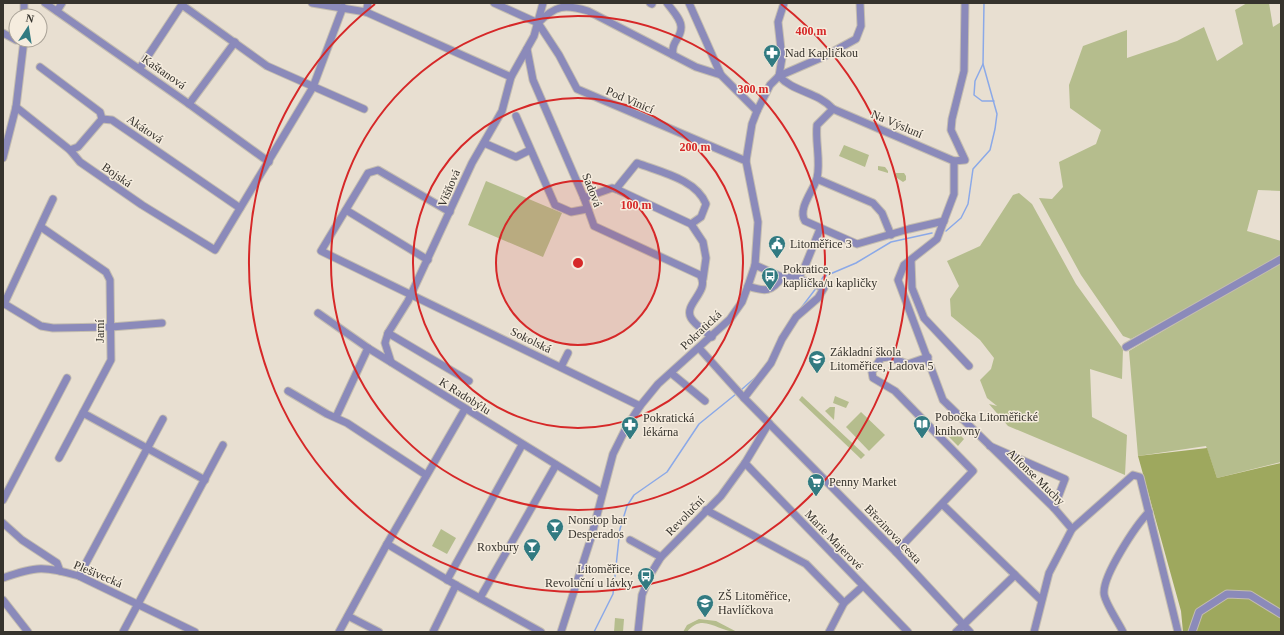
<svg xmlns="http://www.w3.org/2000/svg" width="1284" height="635" viewBox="0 0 1284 635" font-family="'Times New Roman',serif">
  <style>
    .green { fill: #b5bd8d }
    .forest { fill: #9ea85e }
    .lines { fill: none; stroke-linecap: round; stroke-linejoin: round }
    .stream { stroke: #8ba9e8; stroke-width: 1.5 }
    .minor-casing { stroke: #c4bdb0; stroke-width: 9 }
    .minor { stroke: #8b8aba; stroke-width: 7 }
    .ring { fill: none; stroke: #d62828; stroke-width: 2 }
    .labels { text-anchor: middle; stroke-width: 3; stroke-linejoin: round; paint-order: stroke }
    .poi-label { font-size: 12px; fill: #36332d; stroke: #f5ecde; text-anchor: start }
    .street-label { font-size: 12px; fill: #36332d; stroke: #f5ecde }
    .centre { fill: #d62828; stroke: #f5ecde; stroke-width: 2 }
    .ring-label { font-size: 12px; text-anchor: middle; font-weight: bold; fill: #d62828; stroke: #f5ecde; stroke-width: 3; stroke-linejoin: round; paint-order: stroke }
  </style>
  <rect width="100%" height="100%" fill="#e8dfd1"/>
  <g class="green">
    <path d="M1247 3H1269L1273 27 1281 22V191L1258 190 1247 231 1281 241V256L1131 339 1123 336 1081 275 1039 198 1052 199 1063 187 1059 162 1096 144 1101 130 1070 108 1069 85 1083 46 1127 30V58L1177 41 1204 27 1217 61 1243 44 1235 10Z"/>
    <path d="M844 145 869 155 865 167 839 156Z"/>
    <path d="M878 166 885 167 888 171V173L878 170Z"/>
    <path d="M896 173H904L906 176V180L903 182 894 176Z"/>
    <path d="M486 181 562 213 543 257 468 225Z"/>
    <path d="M1019 193 1032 204 1076 284 1123 349 1122 379 1090 369 1092 417 1127 435 1125 475 1008 426 989 404 997 406 987 398 980 380 991 369 994 358 980 340 951 316 950 299 959 286 947 261 980 246 1013 195Z"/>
    <path d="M1281 261V462L1217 478 1206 446 1138 456 1129 351Z"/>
    <path d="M802 396 865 455 861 459 799 400Z"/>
    <path d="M835 396 849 402 846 408 833 403Z"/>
    <path d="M830 407H835L834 420 825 411Z"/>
    <path d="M861 412 885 435 869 451 846 427Z"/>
    <path d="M951 426 964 439 958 446 944 432Z"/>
    <path d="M441 529 456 538 447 554 432 546Z"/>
    <path d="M615 618 624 619 623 632H614Z"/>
    <path d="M699 619 716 621 737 632C717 632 703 612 687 632H683L687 625Z"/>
  </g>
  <path class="forest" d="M1207 448 1217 478 1281 463V632H1183L1181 611 1138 456Z"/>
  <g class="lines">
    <g class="stream">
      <path d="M983 64 975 81 974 95 982 101H994"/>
      <path d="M946 231 961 218 968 204 973 169 990 150 995 129 997 114 983 64 984 3"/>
      <path d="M819 284 823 277 856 263 891 242 932 233"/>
      <path d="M801 308 817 287"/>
      <path d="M741 390 757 376"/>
      <path d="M594 632 613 594 620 529 627 506 634 495 667 472 699 424 736 394"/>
    </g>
    <defs>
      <g id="minor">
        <path d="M45 3 189 104 269 162"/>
        <path d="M312 3 366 12 511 77"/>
        <path d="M494 3 538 23"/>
        <path d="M650 3 652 4"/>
        <path d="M667 3C672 10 682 20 681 28 681 39 671 41 673 55"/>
        <path d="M689 3 721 75 757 111"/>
        <path d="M182 5 267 66 364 109"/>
        <path d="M57 11 62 3"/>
        <path d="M366 12 368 3"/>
        <path d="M24 16V3"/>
        <path d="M538 23 559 55 577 89 746 161"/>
        <path d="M538 23C556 5 564 4 588 11L696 67 721 75"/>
        <path d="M3 33 16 40"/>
        <path d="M527 49 533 80 584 198 594 226 700 275C711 291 683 304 691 318 695 325 705 331 712 337"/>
        <path d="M40 67 100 112 102 119"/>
        <path d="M140 68 183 3"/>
        <path d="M779 76C793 92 818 92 833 109L954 161 965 160 951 130 952 119 964 71 965 3"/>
        <path d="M779 76 782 58 778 22 784 3"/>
        <path d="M189 104 235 42"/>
        <path d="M16 107 70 150 80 162 142 205 215 250 313 87 343 7"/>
        <path d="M833 109 817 125C815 142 821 161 817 178 814 190 797 209 805 221L857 244 909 229 944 221"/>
        <path d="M516 116 555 205 571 212 587 209"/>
        <path d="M102 119 112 120 240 208"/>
        <path d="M484 143 516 157 530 150"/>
        <path d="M70 150 78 147 102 119"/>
        <path d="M3 158 16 107 24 40"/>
        <path d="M954 161V194L937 239 904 265 898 280 943 400 1054 508 1072 529"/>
        <path d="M817 179 873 203 882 213 891 235"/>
        <path d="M616 189 637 163C660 172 696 179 706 204L701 217 691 224"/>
        <path d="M584 198 612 188 616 189 691 224 703 242 706 258 703 279"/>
        <path d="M346 210 428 260"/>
        <path d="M450 212 378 170 368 173 321 251 640 406"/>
        <path d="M41 227 106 272 110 280 111 360 59 458"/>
        <path d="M911 260 912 288 924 318 969 366"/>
        <path d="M755 265 782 277 797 278 803 271 820 229"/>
        <path d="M748 286C765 292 772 292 782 277"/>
        <path d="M3 303 41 326 53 328 111 327 162 323"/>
        <path d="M4 304 53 199"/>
        <path d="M318 313 368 348 602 493"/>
        <path d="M388 333 469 381"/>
        <path d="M1126 347 1281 259"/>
        <path d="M699 348 744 398 896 552 970 632"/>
        <path d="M391 362 385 343 388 333 408 301 472 163 502 111 511 77 534 36 543 3"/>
        <path d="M561 367 568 353"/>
        <path d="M671 373 705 401"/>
        <path d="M288 391 327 414 347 423 426 475"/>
        <path d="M744 398 771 363 782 339 796 317 818 298 824 288 797 278"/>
        <path d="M83 413 205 480"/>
        <path d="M336 417 368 348"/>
        <path d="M990 446 1065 479 1054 508"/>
        <path d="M745 463 908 632"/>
        <path d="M3 500 67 378"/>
        <path d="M943 505 1041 600"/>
        <path d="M706 510 806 564 844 603"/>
        <path d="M3 523 22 540 57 563 60 571"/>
        <path d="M630 540 661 557"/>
        <path d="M387 544 456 585 541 632"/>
        <path d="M896 552 973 471 895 391 873 378 872 372 881 358 888 357 908 364 928 357"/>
        <path d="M79 576 163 419"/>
        <path d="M3 578C36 566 45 566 79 576L195 632"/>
        <path d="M447 580 522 445"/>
        <path d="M480 598 556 465"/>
        <path d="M3 600 28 632"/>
        <path d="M348 616 379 632"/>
        <path d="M123 632 223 445"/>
        <path d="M339 632 387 544 465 409"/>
        <path d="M433 632 456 585"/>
        <path d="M561 632 591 538 613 454 626 428 640 406 658 384 730 319 742 302 748 286 755 265 758 222 746 161 752 124 757 111 770 85 779 76 825 56 856 39 861 26 860 3"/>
        <path d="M638 632 642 595 650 575 661 557 721 496 745 463 769 423"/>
        <path d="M829 632 844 603 863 586"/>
        <path d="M956 632 1015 575"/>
        <path d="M1034 632 1049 573 1072 529 1133 475 1140 477 1178 632"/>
        <path d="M1123 632C1119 623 1104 602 1104 593 1103 575 1136 525 1149 512"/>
        <path d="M1192 632 1199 612 1227 594 1250 595 1281 614"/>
      </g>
    </defs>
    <use href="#minor" class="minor-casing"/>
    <use href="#minor" class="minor"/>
  </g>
  <circle cx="578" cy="263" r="82" fill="#d62828" fill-opacity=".12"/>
  <g class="ring">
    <circle cx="578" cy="263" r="82"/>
    <circle cx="578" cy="263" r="165"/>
    <circle cx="578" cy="263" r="247"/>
    <path d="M781 4A329 329 0 1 1 375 4"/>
  </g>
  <defs>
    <symbol id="pharmacy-pin" viewBox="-11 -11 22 30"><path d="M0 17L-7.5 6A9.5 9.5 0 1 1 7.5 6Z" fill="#317a81" stroke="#f5ecde"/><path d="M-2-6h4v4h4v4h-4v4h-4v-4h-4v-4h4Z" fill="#fff"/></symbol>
    <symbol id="civic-pin" viewBox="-11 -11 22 30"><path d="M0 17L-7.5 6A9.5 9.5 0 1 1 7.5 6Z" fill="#317a81" stroke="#f5ecde"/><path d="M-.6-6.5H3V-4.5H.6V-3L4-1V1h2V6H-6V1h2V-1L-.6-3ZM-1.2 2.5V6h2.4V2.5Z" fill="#fff"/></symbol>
    <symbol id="bus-pin" viewBox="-11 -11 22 30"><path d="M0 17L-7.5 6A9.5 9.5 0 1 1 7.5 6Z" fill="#317a81" stroke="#f5ecde"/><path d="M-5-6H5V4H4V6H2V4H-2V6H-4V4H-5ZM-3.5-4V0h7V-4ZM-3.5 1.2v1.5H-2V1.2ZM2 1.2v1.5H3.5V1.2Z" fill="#fff"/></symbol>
    <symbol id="school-pin" viewBox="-11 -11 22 30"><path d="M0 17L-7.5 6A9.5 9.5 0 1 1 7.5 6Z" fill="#317a81" stroke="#f5ecde"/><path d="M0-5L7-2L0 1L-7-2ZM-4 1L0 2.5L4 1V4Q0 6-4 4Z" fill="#fff"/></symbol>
    <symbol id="library-pin" viewBox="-11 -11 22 30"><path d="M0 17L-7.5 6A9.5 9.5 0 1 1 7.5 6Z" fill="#317a81" stroke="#f5ecde"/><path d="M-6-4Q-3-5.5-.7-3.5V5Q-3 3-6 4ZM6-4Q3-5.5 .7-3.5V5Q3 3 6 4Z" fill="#fff"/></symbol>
    <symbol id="supermarket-pin" viewBox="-11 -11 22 30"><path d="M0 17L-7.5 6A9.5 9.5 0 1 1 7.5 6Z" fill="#317a81" stroke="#f5ecde"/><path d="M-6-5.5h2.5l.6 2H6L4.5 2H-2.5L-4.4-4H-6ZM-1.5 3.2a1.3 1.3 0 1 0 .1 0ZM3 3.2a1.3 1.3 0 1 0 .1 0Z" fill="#fff"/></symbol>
    <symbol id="bar-pin" viewBox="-11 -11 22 30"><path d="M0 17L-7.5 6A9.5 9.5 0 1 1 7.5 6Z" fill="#317a81" stroke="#f5ecde"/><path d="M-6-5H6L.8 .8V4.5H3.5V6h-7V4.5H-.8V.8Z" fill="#fff"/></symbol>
  </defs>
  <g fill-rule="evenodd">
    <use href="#pharmacy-pin" x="762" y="43" width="20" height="27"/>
    <use href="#civic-pin" x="767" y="234" width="20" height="27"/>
    <use href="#bus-pin" x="760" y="266" width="20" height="27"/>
    <use href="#school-pin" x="807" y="349" width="20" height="27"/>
    <use href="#library-pin" x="912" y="414" width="20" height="27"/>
    <use href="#pharmacy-pin" x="620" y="415" width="20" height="27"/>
    <use href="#supermarket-pin" x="806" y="472" width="20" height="27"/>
    <use href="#bar-pin" x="545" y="517" width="20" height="27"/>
    <use href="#bar-pin" x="522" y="537" width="20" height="27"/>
    <use href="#bus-pin" x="636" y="566" width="20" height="27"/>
    <use href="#school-pin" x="695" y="593" width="20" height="27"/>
  </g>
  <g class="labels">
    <g class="poi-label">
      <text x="785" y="57">Nad Kapličkou</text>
      <text x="790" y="248">Litoměřice 3</text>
      <text x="783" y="273">Pokratice,<tspan x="783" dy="14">kaplička/u kapličky</tspan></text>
      <text x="830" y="356">Základní škola<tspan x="830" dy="14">Litoměřice, Ladova 5</tspan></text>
      <text x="935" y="421">Pobočka Litoměřické<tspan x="935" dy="14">knihovny</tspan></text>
      <text x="643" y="422">Pokratická<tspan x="643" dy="14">lékárna</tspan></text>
      <text x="829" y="486">Penny Market</text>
      <text x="568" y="524">Nonstop bar<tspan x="568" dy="14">Desperados</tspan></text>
      <text x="519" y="551" text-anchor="end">Roxbury</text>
      <text x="633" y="573" text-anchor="end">Litoměřice,<tspan x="633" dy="14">Revoluční u lávky</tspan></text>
      <text x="718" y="600">ZŠ Litoměřice,<tspan x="718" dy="14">Havlíčkova</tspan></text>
    </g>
    <g class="street-label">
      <text transform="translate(164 72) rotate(35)" y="4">Kaštanová</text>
      <text transform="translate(630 100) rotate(23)" y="4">Pod Vinicí</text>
      <text transform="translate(897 124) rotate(23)" y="4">Na Výsluní</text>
      <text transform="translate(145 129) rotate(34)" y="4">Akátová</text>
      <text transform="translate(117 175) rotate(35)" y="4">Bojská</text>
      <text transform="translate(449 188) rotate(-67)" y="4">Višňová</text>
      <text transform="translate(592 190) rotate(69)" y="4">Sadová</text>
      <text transform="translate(701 330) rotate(-43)" y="4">Pokratická</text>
      <text transform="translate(100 331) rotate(-90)" y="4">Jarní</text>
      <text transform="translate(531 340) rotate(26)" y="4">Sokolská</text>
      <text transform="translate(465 396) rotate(32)" y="4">K Radobýlu</text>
      <text transform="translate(1036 477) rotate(44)" y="4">Alfonse Muchy</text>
      <text transform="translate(685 516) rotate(-46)" y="4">Revoluční</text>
      <text transform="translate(893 534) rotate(46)" y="4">Březinova cesta</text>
      <text transform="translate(834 540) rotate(46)" y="4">Marie Majerové</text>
      <text transform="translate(98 574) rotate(23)" y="4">Plešivecká</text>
    </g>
  </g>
  <circle cx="578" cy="263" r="6" class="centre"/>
  <g class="ring-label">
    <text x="811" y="35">400 m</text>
    <text x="753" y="93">300 m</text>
    <text x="695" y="151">200 m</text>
    <text x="636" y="209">100 m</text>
  </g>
  <rect width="1284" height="635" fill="none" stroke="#36332d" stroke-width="8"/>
  <g transform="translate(28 28) rotate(12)"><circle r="19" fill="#f5ecde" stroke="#a9a297"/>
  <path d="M0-3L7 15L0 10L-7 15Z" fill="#317a81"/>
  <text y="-6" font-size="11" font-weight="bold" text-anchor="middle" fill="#36332d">N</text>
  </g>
</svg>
